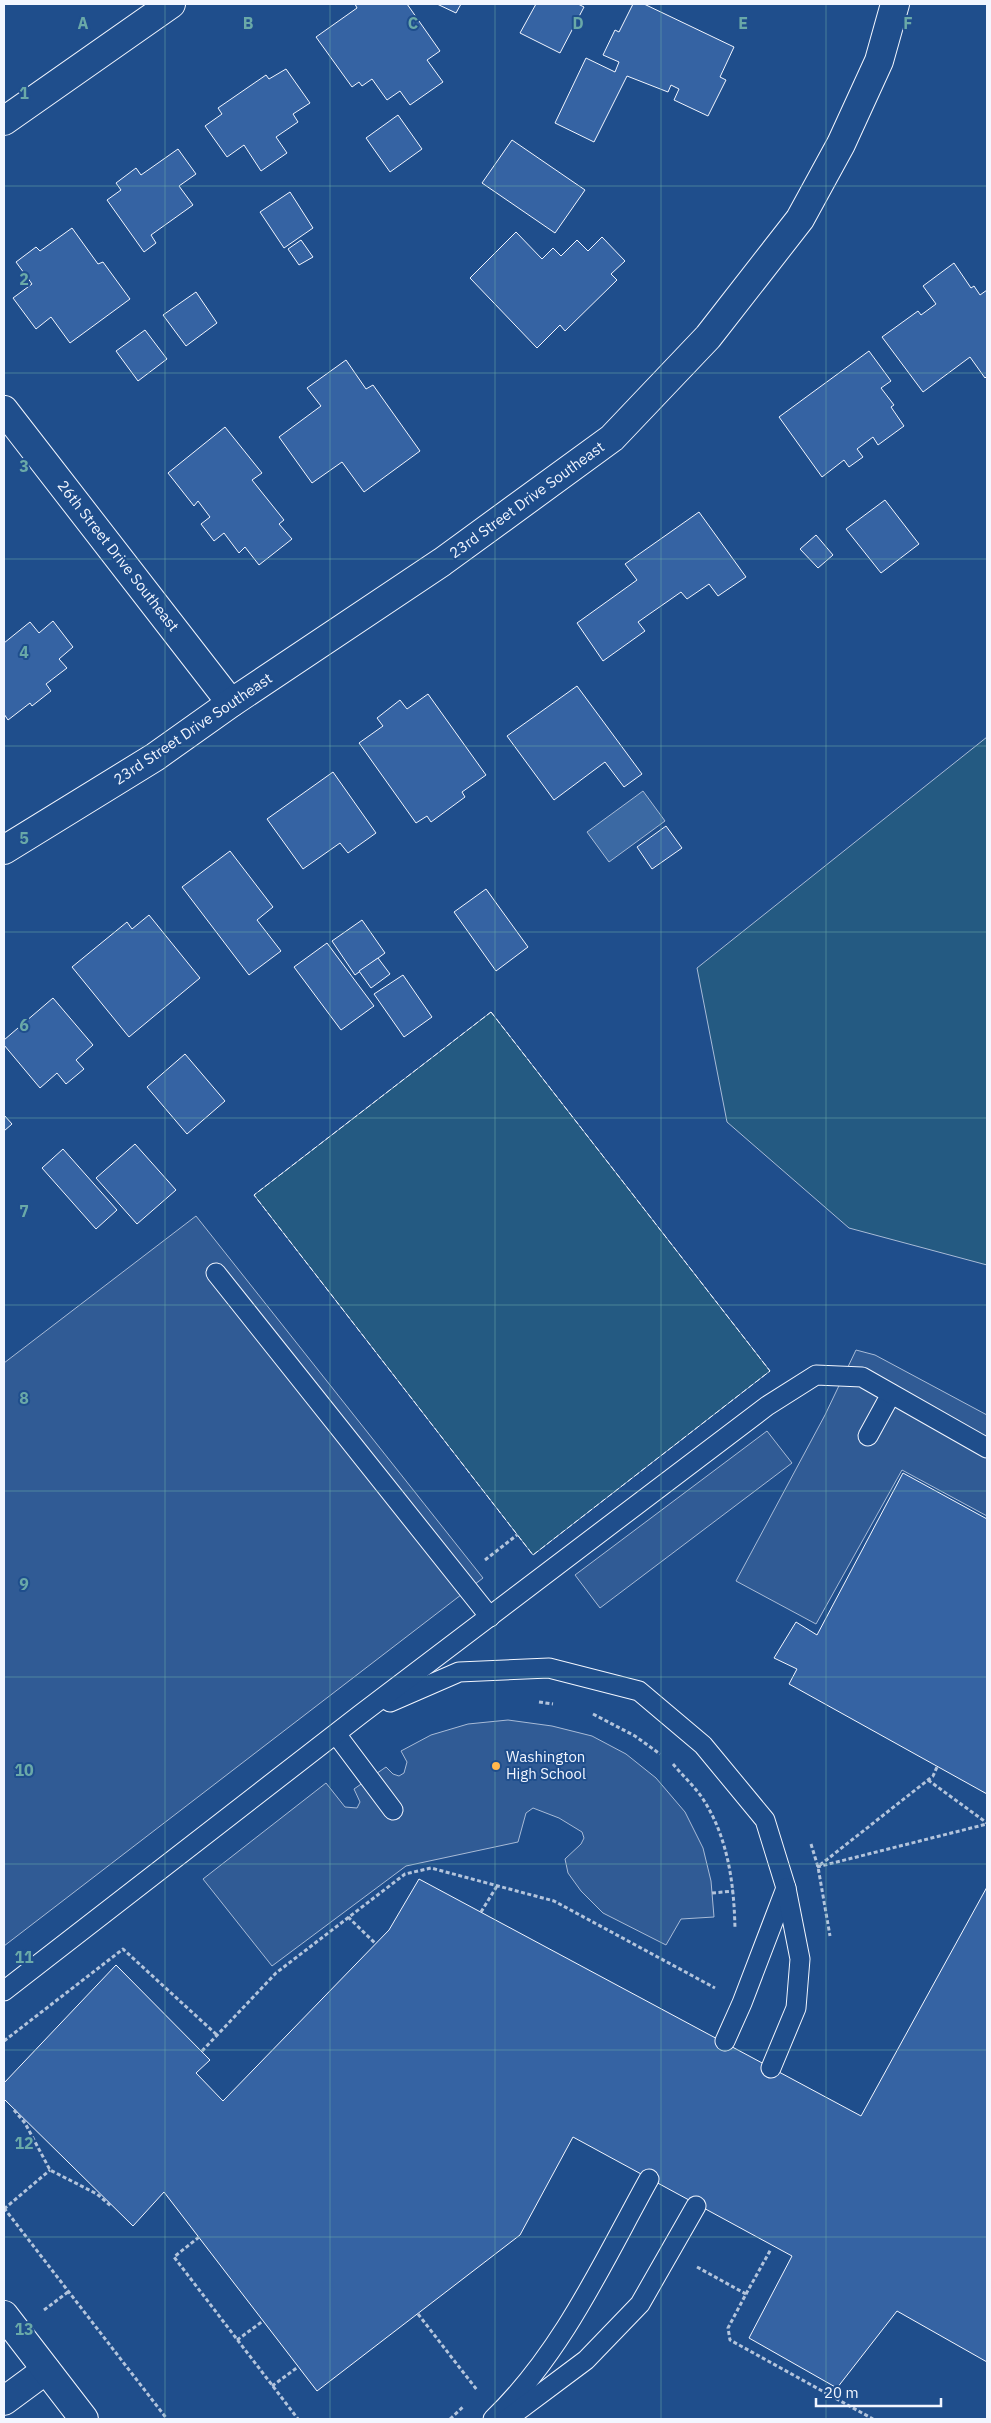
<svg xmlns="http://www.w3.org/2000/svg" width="991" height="2423" viewBox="0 0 991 2423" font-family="'IBM Plex Sans',sans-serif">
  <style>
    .green { fill: #245a82; stroke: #a8bbd7 }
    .parking { fill: #305b95; stroke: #a8bbd7 }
    .water { fill: #3b69a3; stroke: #a8bbd7 }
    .building { fill: #3563a3; stroke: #f2f6ff }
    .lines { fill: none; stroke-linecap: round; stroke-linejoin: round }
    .service-casing { stroke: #f2f6ff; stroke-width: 21 }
    .minor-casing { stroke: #f2f6ff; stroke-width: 30 }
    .tertiary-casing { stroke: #f2f6ff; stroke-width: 30 }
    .path { stroke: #b3c4dc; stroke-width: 3; stroke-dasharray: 4 2.5; stroke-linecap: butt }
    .service { stroke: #1f4e8c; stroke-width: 19 }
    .minor { stroke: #1f4e8c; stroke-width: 28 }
    .tertiary { stroke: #1f4e8c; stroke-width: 28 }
    .fence { stroke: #f2f6ff; stroke-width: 1; stroke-dasharray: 6 2.5; stroke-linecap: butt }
    .grid { fill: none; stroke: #6aa9a8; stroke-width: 1; stroke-opacity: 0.55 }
    .poi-dot { fill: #ffb74d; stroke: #1f4e8c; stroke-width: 2 }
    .labels { text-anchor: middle; stroke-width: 4; stroke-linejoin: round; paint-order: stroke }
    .street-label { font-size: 15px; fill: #f2f6ff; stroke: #1f4e8c }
    .poi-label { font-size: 15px; fill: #f2f6ff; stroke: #1f4e8c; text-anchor: start }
    .grid-label { font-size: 16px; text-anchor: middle; font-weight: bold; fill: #6aa9a8; stroke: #1f4e8c; stroke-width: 4; stroke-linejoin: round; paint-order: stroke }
  </style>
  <rect width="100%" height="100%" fill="#1f4e8c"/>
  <g class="green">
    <path d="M987 737V1265L849 1228 727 1122 697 968Z"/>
    <path d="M491 1012 770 1371 533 1555 254 1195Z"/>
  </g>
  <g class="parking">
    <path d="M196 1216 483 1578 4 1946V1363Z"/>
    <path d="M856 1350 875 1355 987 1415V1516L902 1470 816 1624 736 1581 825 1415Z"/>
    <path d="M767 1431 792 1463 600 1608 575 1575Z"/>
    <path d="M508 1720 552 1726 592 1736 626 1754 656 1778 685 1812 703 1848 711 1881 714 1917 681 1919 666 1945 603 1913 581 1891 568 1873 565 1859 581 1844 584 1838 582 1832 559 1818 533 1808 526 1813 518 1842 406 1866 272 1966 203 1879 326 1783 345 1807 357 1808 360 1802 354 1789 386 1767 393 1774 399 1776 404 1773 407 1762 401 1751 431 1735 468 1724Z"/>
  </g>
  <path class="water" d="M643 791 665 821 609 862 587 832Z"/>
  <g class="building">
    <path d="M355 4H407L440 51 427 60 443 82 410 105 400 91 387 100 372 79 362 86 359 82 352 87 316 37 357 8Z"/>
    <path d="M437 4H461L456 13Z"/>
    <path d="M536 4H578L584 7 560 53 520 33Z"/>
    <path d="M633 4H644L734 47 720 77 726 80 708 116 674 100 679 89 671 85 668 92 627 76 594 142 555 123 586 58 615 72 619 62 603 55 615 30 619 32Z"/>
    <path d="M286 69 310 103 293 114 298 122 276 137 287 153 261 171 244 145 227 157 205 126 222 114 218 108 266 75 269 79Z"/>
    <path d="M398 115 422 149 390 172 366 138Z"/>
    <path d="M512 140 585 190 555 233 482 183Z"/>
    <path d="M178 149 196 174 179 186 193 205 151 235 156 243 144 252 107 200 121 190 116 183 136 168 141 175Z"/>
    <path d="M290 192 313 228 284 248 260 212Z"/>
    <path d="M72 228 98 264 103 262 130 299 70 343 51 317 36 329 13 298 32 284 16 262 36 247 40 251Z"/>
    <path d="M516 232 542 259 553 248 561 256 577 240 588 251 602 237 625 261 611 274 617 280 565 331 560 325 537 348 470 278Z"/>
    <path d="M301 240 313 257 299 265 288 249Z"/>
    <path d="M954 263 971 288 974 286 980 295 987 290V376L985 378 970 357 923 392 882 337 918 311 921 315 936 304 923 286Z"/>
    <path d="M196 292 217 323 186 346 163 315Z"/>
    <path d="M145 330 167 359 138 381 116 351Z"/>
    <path d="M869 351 891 381 881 388 894 405 891 407 904 426 878 445 873 437 857 449 863 457 849 467 844 460 822 477 779 417Z"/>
    <path d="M346 360 366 389 373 385 420 451 364 492 342 462 312 483 279 437 321 406 307 388Z"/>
    <path d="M225 427 262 473 252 480 284 520 279 524 292 539 259 565 245 547 239 553 224 533 214 541 201 524 210 517 198 501 194 506 168 473Z"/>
    <path d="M885 500 919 544 881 573 846 529Z"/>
    <path d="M699 512 746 577 718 596 709 584 687 599 681 592 638 622 645 631 603 661 577 623 637 580 625 564Z"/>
    <path d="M816 535 833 555 818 568 800 549Z"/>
    <path d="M53 621 73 647 59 659 67 668 46 684 51 691 32 706 30 703 8 720 4 714V643L30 622 39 633Z"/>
    <path d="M577 686 642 774 624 787 605 762 554 800 507 736Z"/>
    <path d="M428 694 486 775 462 792 465 797 431 822 427 816 416 823 359 743 383 726 377 718 400 700 407 709Z"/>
    <path d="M333 772 376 833 348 853 340 843 303 869 267 819Z"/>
    <path d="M666 826 682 848 652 869 637 847Z"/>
    <path d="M230 851 273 907 257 920 281 951 249 975 182 887Z"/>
    <path d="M486 889 528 947 496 971 454 912Z"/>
    <path d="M149 915 200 978 129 1037 72 967 127 922 132 929Z"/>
    <path d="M362 920 385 953 355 975 332 941Z"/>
    <path d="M327 943 374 1006 341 1030 294 967Z"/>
    <path d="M378 958 390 974 371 988 359 971Z"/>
    <path d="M403 975 432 1017 404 1037 374 994Z"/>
    <path d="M53 998 93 1045 76 1060 84 1069 66 1084 57 1073 40 1088 4 1045V1040Z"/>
    <path d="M185 1054 225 1101 187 1134 147 1087Z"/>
    <path d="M4 1115 12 1124 4 1131Z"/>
    <path d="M135 1144 176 1190 137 1224 96 1178Z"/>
    <path d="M63 1149 117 1210 96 1229 42 1168Z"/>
    <path d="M903 1473 987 1519V1794L789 1684 797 1669 774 1658 796 1622 817 1635Z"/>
    <path d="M419 1879 861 2116 987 1887V2362L897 2311 837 2388 749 2338 792 2256 573 2137 520 2235 317 2391 164 2192 133 2226 4 2099V2083L116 1965 210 2060 196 2073 223 2101 389 1930Z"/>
  </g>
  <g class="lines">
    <defs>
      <g id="service">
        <path d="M216 1273 490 1617"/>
        <path d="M868 1436 891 1394"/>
        <path d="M390 1702 459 1672 549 1668 639 1691 703 1745 765 1820 786 1888 742 2003 725 2041"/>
        <path d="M336 1734 393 1810"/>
        <path d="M4 1991 361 1714 767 1406 816 1375 862 1377 987 1448"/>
        <path d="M771 2068 796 2008 800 1959 786 1888"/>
        <path d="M493 2419C562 2353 603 2262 649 2179"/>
        <path d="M507 2419 586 2360 640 2304 696 2206"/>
      </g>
      <g id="minor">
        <path d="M4 121 171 4"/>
        <path d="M4 410 231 703"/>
        <path d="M4 850 155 757 231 703 442 562 612 438 708 337 800 219 841 144 879 61 895 4"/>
        <path d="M4 2401 46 2370"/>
      </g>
      <path id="tertiary" d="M4 2315 84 2419"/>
    </defs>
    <use href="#service" class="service-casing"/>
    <use href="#minor" class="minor-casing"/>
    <use href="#tertiary" class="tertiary-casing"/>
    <g class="path">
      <path d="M485 1560 517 1535"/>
      <path d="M539 1702 553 1704"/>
      <path d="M593 1714 635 1736 660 1754"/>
      <path d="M673 1764C683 1776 695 1787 703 1799 728 1838 734 1883 735 1929"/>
      <path d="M928 1780 987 1823"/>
      <path d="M811 1844 818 1867 830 1936"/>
      <path d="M820 1865 933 1776 937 1767"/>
      <path d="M817 1867 987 1824"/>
      <path d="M712 1893 734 1891"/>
      <path d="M481 1912 497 1886"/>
      <path d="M348 1917 376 1944"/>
      <path d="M4 2041 123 1949 217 2035"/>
      <path d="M202 2051 276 1973 405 1874 431 1868 554 1901 715 1988"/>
      <path d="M14 2110 25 2123 50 2170 97 2194 112 2207"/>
      <path d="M4 2208 167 2419"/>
      <path d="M4 2209 50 2170"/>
      <path d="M199 2237 174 2257 298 2419"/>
      <path d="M697 2267 746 2294 728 2328 730 2340 873 2419"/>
      <path d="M746 2294 771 2249"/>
      <path d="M44 2310 68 2292"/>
      <path d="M418 2314 477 2390"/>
      <path d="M237 2340 263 2321"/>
      <path d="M272 2386 298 2367"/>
      <path d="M450 2419 464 2406"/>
    </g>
    <use href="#service" class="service"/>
    <use href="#minor" class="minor"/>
    <use href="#tertiary" class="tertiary"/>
    <path class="fence" d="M491 1012 770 1371 533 1555 254 1195Z"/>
  </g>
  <path class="grid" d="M165 4V2419M330 4V2419M495 4V2419M661 4V2419M826 4V2419M4 186H987M4 373H987M4 559H987M4 746H987M4 932H987M4 1118H987M4 1305H987M4 1491H987M4 1677H987M4 1864H987M4 2050H987M4 2237H987"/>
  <circle class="poi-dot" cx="496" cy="1766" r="5"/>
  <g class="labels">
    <g class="street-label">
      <text transform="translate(527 500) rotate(-36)" y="5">23rd Street Drive Southeast</text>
      <text transform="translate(118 556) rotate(52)" y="5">26th Street Drive Southeast</text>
      <text transform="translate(193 729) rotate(-34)" y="5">23rd Street Drive Southeast</text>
    </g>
    <g class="poi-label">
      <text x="506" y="1762">Washington<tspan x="506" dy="17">High School</tspan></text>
    </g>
  </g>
  <g class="grid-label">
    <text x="83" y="29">A</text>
    <text x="248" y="29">B</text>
    <text x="413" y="29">C</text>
    <text x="578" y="29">D</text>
    <text x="743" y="29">E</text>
    <text x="908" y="29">F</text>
    <text x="24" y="99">1</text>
    <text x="24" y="285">2</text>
    <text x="24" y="472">3</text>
    <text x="24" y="658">4</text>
    <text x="24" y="844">5</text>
    <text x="24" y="1031">6</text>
    <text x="24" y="1217">7</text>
    <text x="24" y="1404">8</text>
    <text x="24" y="1590">9</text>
    <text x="24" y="1776">10</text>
    <text x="24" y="1963">11</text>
    <text x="24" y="2149">12</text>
    <text x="24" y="2335">13</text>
  </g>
  <rect width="991" height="2423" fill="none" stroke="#f2f6ff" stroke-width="10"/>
  <path d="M816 2398v8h125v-8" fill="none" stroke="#f2f6ff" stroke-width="2.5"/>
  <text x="824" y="2398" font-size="15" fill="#f2f6ff" stroke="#1f4e8c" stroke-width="4" paint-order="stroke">20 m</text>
</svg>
